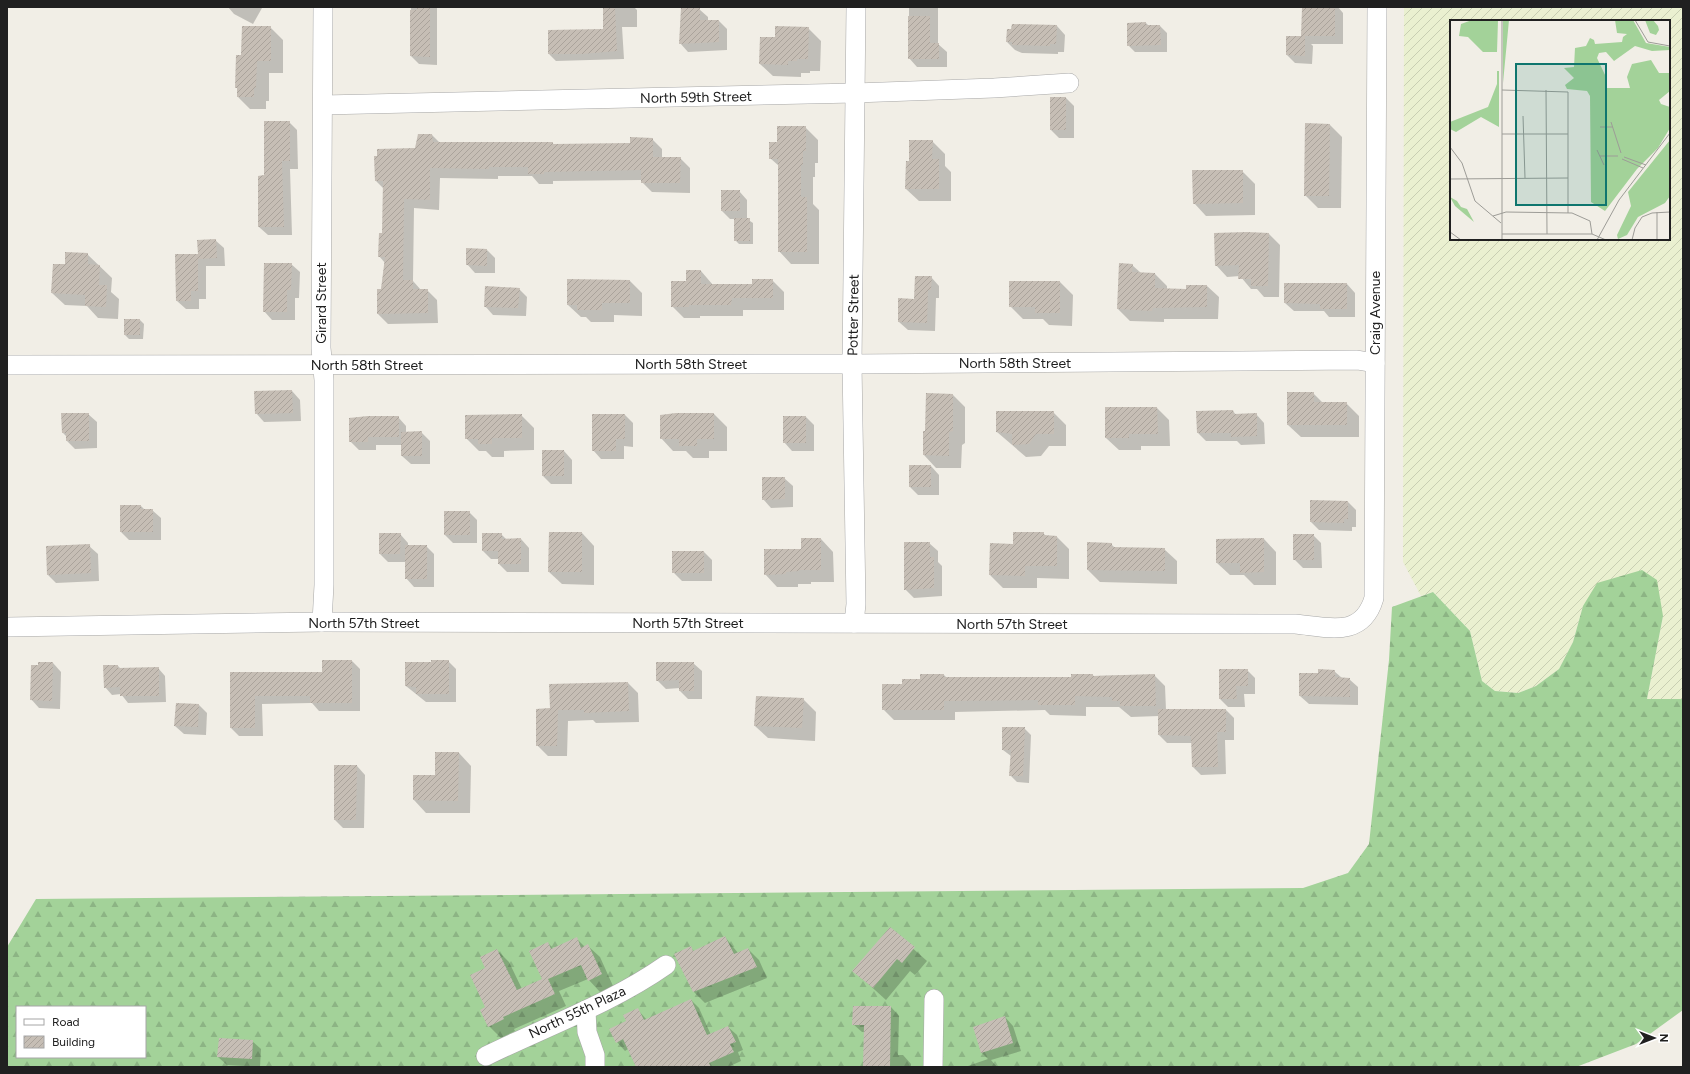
<svg xmlns="http://www.w3.org/2000/svg" width="1690" height="1074" viewBox="0 0 1690 1074" font-family="Figtree,sans-serif">
  <style>
    .farmland { fill: url(#farmland-furrows); fill-rule: evenodd }
    .forest { fill: url(#forest-firs); fill-rule: evenodd }
    .shadow { fill: #0003 }
    .building { fill: url(#building-hatch) }
    .lines { fill: none; stroke-linecap: round; stroke-linejoin: round }
    .minor-casing { stroke: #a7a7a7; stroke-width: 20 }
    .minor { stroke: #fff; stroke-width: 19 }
    .labels { text-anchor: middle; stroke-width: 3; stroke-linejoin: round; paint-order: stroke }
    .street-label { font-size: 14px; fill: #202020; stroke: #fff }
    .inset-road { fill: none; stroke: #9d9c97; stroke-width: 1 }
    .view { fill: #0f766e; fill-opacity: 0.15; stroke: #0f766e; stroke-width: 2 }
    .inset-edge { fill: none; stroke: #202020; stroke-width: 2 }
  </style>
  <defs>
    <pattern id="farmland-furrows" width="10" height="10" patternUnits="userSpaceOnUse"><rect width="10" height="10" fill="#eaf0d0"/><path d="M-1 1l2-2M0 10L10 0M9 11l2-2" fill="none" stroke="#c8ceb2"/></pattern>
    <pattern id="forest-firs" width="22" height="20" patternUnits="userSpaceOnUse"><rect width="22" height="20" fill="#a3d299"/><path d="M5 1l3.5 6h-7zM16 11l3.5 6h-7z" fill="#8cb484"/></pattern>
    <pattern id="building-hatch" width="6" height="6" patternUnits="userSpaceOnUse"><rect width="6" height="6" fill="#c6beb5"/><path d="M-1 1l2-2M0 6l6-6M5 7l2-2" fill="none" stroke="#aaa39b"/></pattern>
  </defs>
  <rect width="100%" height="100%" fill="#f1eee6"/>
  <path class="farmland" d="M1404 7H1683V699H1647L1663 616 1583 606 1573 642 1559 669 1536 686 1518 693 1495 691 1482 681 1470 631 1433 592 1421 596 1403 562ZM1451 21H1669V239H1451Z"/>
  <path class="forest" d="M1642 570 1657 580 1663 616 1647 699H1683V1010L1636 1044 1576 1067H7V947L36 899 1303 888 1348 873 1369 844 1389 660 1392 607 1433 592 1470 631 1482 681 1495 691 1518 693 1536 686 1559 669 1573 642 1583 606 1597 583ZM17 1007H145V1057H17Z"/>
  <g class="shadow">
    <path d="M228 7H261L262 8 253 24 234 14Z"/>
    <path d="M411 7H437V65L419 64 411 56Z"/>
    <path d="M604 7H634L637 10V27H622L624 59 556 61 549 54 604 30Z"/>
    <path d="M909 7H938V44L947 52V67H917L909 58Z"/>
    <path d="M1303 7H1338L1343 13V44H1311L1313 46 1312 64 1295 63 1287 55 1304 37 1302 35Z"/>
    <path d="M699 9 708 17V21H719L727 29V50L688 52 680 43Z"/>
    <path d="M1146 23 1149 26H1160L1167 33V52H1135L1128 45Z"/>
    <path d="M1057 26 1065 35 1064 52H1058V54L1022 53 1015 50 1007 42Z"/>
    <path d="M270 27 283 40V73H269V101H266V109H250L238 97 236 70 242 56Z"/>
    <path d="M808 28 821 41 820 71H810V73H801V77L773 76 760 64 776 38Z"/>
    <path d="M1066 98 1074 106V138H1059L1051 130Z"/>
    <path d="M289 122 297 130 298 169H290L292 235H268L259 227V176H265Z"/>
    <path d="M1330 125 1342 137 1341 208H1318L1305 195Z"/>
    <path d="M805 127 818 140V163H815V177H813V204L819 210V264H791L779 251V166L770 158 778 143Z"/>
    <path d="M432 135 440 143H552L555 145 631 144 652 139 662 149V158H680L690 168V193L652 192 642 182V180L553 181V184H539L532 176H498V179L440 178 439 210 414 208 413 281 421 290H427L437 300 438 323 388 324 378 314 385 263 379 256 383 234 384 189 376 181Z"/>
    <path d="M932 141 945 154V166L951 172V201H919L906 189 910 162Z"/>
    <path d="M1242 171 1255 184V215L1206 216 1194 203Z"/>
    <path d="M739 191 747 200V219L753 223V244H739L735 240V219H730L722 211Z"/>
    <path d="M1269 234 1280 245 1279 297H1264L1257 289H1251L1240 276 1227 277 1216 265Z"/>
    <path d="M215 240 224 248 225 266H206V299H199V309H186L177 301 199 255Z"/>
    <path d="M487 250 495 258V273H475L467 264Z"/>
    <path d="M87 254 112 278 111 292 119 299 118 319 98 318 87 306 65 305 52 293 66 265Z"/>
    <path d="M291 264 300 272 299 298H295V320H272L264 311Z"/>
    <path d="M1132 265 1141 273 1155 274 1167 286V289L1187 290V286H1207L1219 297 1218 319H1164V322L1130 321 1118 309Z"/>
    <path d="M701 271 713 285H753L772 280 784 292V310H743V316H700V318H684L672 306Z"/>
    <path d="M931 277 939 286V298H936L935 331 908 330 899 322Z"/>
    <path d="M630 281 642 293V316L614 315V322H591L586 317H581L568 305Z"/>
    <path d="M1010 282H1060L1073 295 1072 326 1049 325 1043 319H1023L1010 306Z"/>
    <path d="M1285 284H1347L1355 293V317H1329L1324 311H1294L1285 303Z"/>
    <path d="M519 289 527 297 526 316 493 315 485 306Z"/>
    <path d="M140 320 144 324 143 339H129L125 335Z"/>
    <path d="M292 391 300 400 301 421 264 422 256 413Z"/>
    <path d="M1313 393 1323 403H1346L1359 416V437H1301L1288 425Z"/>
    <path d="M953 395 965 407V443L962 445 961 468H936L924 455Z"/>
    <path d="M1157 408 1169 420 1170 446H1141V450H1119L1106 438Z"/>
    <path d="M1233 411 1236 415 1256 414 1264 423 1265 444 1241 445 1237 441H1206L1198 433Z"/>
    <path d="M1053 412 1066 425V446H1049L1041 456 1026 457 997 432Z"/>
    <path d="M88 414 97 422V448L75 449 67 441V437L63 433Z"/>
    <path d="M714 414 727 427V451H709V458H693L686 451H673L661 438V416Z"/>
    <path d="M521 415 534 428V450L504 451V457H492L486 451H479L466 438Z"/>
    <path d="M625 415 633 423V447L624 446V459H601L593 450Z"/>
    <path d="M398 417 406 426V433L421 432 430 441V464H411L402 456V445H376V450H359L350 441Z"/>
    <path d="M806 417 814 425V451H792L784 442Z"/>
    <path d="M564 451 572 460V484H551L543 476Z"/>
    <path d="M931 466 939 475V495H918L910 487Z"/>
    <path d="M784 478 793 486V507L771 508 763 499Z"/>
    <path d="M1348 502 1356 510V527H1352V531L1319 530 1311 522Z"/>
    <path d="M141 506 145 510H152L161 518V540H129L121 532Z"/>
    <path d="M469 512 477 520V543H453L445 535Z"/>
    <path d="M582 533 594 546V585L562 584 549 572Z"/>
    <path d="M1043 533 1047 537H1057L1069 549V579L1037 578V588H1003L990 575 1014 545Z"/>
    <path d="M400 534 408 543V546H426L434 554V587H414L406 578V562H388L380 554Z"/>
    <path d="M501 534 507 540 521 539 529 548V572H507L499 564V559H491L483 551Z"/>
    <path d="M1313 535 1321 543 1322 568H1303L1294 559Z"/>
    <path d="M821 539 833 552 834 582H811V584H798V587H777L765 574Z"/>
    <path d="M1264 539 1276 552V585H1254L1244 575H1230L1217 563Z"/>
    <path d="M929 543 938 551V562L942 566V596L914 598 905 589Z"/>
    <path d="M1111 544 1115 548 1164 549 1177 561V584L1100 582 1088 570Z"/>
    <path d="M89 546 98 554 99 581 56 583 48 575Z"/>
    <path d="M704 552 712 560V581H682L673 572Z"/>
    <path d="M352 661 360 669V711H319L312 703 262 704 263 736H239L231 728V673H323Z"/>
    <path d="M448 661 456 669V702H426L406 686 432 663Z"/>
    <path d="M53 663 61 672 60 709 39 708 31 699Z"/>
    <path d="M693 663 702 671V699H688L680 691V688L666 689 657 680Z"/>
    <path d="M118 666 121 669 158 668 165 676 166 702 128 703 121 694 112 695 105 687Z"/>
    <path d="M1247 670 1255 678V694H1244L1245 707H1228L1220 699Z"/>
    <path d="M1334 671 1342 678 1349 679 1358 687V705L1309 704 1300 696Z"/>
    <path d="M944 675 947 678H1072L1092 675 1094 676 1154 675 1165 686 1166 710H1226L1234 718V740H1225L1226 774 1201 775 1193 767 1192 743H1167L1159 735V716L1131 717 1119 707H1086V716L1050 715 1045 710 955 712V720H894L883 709 903 685Z"/>
    <path d="M628 683 638 693 639 722 596 723 593 720 568 721 567 756H548L537 745 551 709Z"/>
    <path d="M803 699 816 712 815 741 768 738 755 726Z"/>
    <path d="M199 705 207 713 206 735 184 734 175 726Z"/>
    <path d="M1024 728 1031 735 1029 783 1017 782 1010 775 1011 756 1003 750Z"/>
    <path d="M459 753 471 766 470 813H426L414 800Z"/>
    <path d="M357 766 365 775 364 828H343L335 820Z"/>
    <path d="M891 929 927 961 915 975 910 971 886 1000 854 971Z"/>
    <path d="M725 937 738 953 748 949 759 960 767 978 705 1003 694 992 691 948 694 951Z"/>
    <path d="M576 938 585 947 588 946 600 957 613 986 600 992 588 979 559 991 566 1006 514 1029 515 1031 501 1038 489 1026 486 1008V968L497 950 509 962 522 989 543 980 548 943 554 949Z"/>
    <path d="M691 1000 699 1008 711 1035 728 1027 737 1035 743 1050 738 1052 741 1061 728 1067H637L628 1049 625 1051 617 1042 627 1021 637 1009 647 1020Z"/>
    <path d="M891 1007 899 1016 898 1055H903L911 1064V1067H864L865 1032H862L853 1024Z"/>
    <path d="M1005 1017 1013 1026 1021 1051 991 1060 997 1067H968V1066L988 1059 981 1052Z"/>
    <path d="M252 1041 261 1049 260 1067 227 1065 218 1057Z"/>
  </g>
  <g class="building">
    <path d="M417 7H430V57L410 56V10H417Z"/>
    <path d="M603 7H615L617 51 582 54H548V30L603 29Z"/>
    <path d="M1335 7V36H1301L1302 8Z"/>
    <path d="M681 8H700V20H719V42L679 44Z"/>
    <path d="M908 16H930V43H939V59H908Z"/>
    <path d="M1146 22V25H1160L1161 45 1127 46V23Z"/>
    <path d="M1012 24 1057 25 1056 44H1050V46L1012 45V42H1006L1007 29H1011Z"/>
    <path d="M242 26H271V61H257L256 88H254V97H237V88H235L236 55H241Z"/>
    <path d="M775 26 809 27 808 59H797V61H788V65L759 64 760 37H775Z"/>
    <path d="M1286 36H1305V56L1286 55Z"/>
    <rect x="1050" y="97" width="16" height="33"/>
    <path d="M264 121H290V161H282L284 227H258V176L264 175Z"/>
    <path d="M1305 123 1330 124 1329 196H1304Z"/>
    <path d="M777 126H806V151H803V165H801V197H807V252H778V159H769V142H777Z"/>
    <path d="M418 134H432L433 142H553V144L630 143V137L653 138V157H681L680 183H641V170L544 172V174H528V167H489V169L430 168V200L404 199 403 280H413V289H428V313L377 314V289H381L385 257H378L379 233H382L383 181H375L374 156H377V149L415 148Z"/>
    <path d="M909 140H933L932 159H939V189H905L906 161H909Z"/>
    <path d="M1192 170H1243V203L1193 204Z"/>
    <rect x="721" y="190" width="19" height="21"/>
    <rect x="734" y="218" width="16" height="23"/>
    <path d="M1247 232 1269 233 1268 286H1251V279H1238L1239 265 1215 266 1214 233Z"/>
    <path d="M216 239 217 258 198 259V291H191V301H176L175 254H198L197 240Z"/>
    <path d="M466 248 487 249V266L466 265Z"/>
    <path d="M65 252 88 253V264L100 265 99 285H107L106 307 85 306V295L51 293 53 264H65Z"/>
    <path d="M264 263H292L291 290H287V312H263Z"/>
    <path d="M1119 263 1133 264 1132 272 1155 273V288L1186 289V285H1207V307L1153 308 1152 311 1117 309Z"/>
    <path d="M686 270H701V284H752V279H773V298H732L731 305H689V307H671V281H686Z"/>
    <path d="M915 276H932L931 290H928L927 323 898 322V298L914 299Z"/>
    <path d="M567 279 630 280V303H602V310H577V305H567Z"/>
    <path d="M1009 281H1060V313H1035V307H1009Z"/>
    <path d="M1284 283H1347V309H1320V304L1284 303Z"/>
    <path d="M485 286 520 288 518 308 484 307Z"/>
    <rect x="124" y="319" width="16" height="16"/>
    <path d="M292 390 293 413 255 414 254 391Z"/>
    <path d="M1287 392H1314V402H1347V425H1287Z"/>
    <path d="M926 393 953 394V431L949 432V456L923 455V431H925Z"/>
    <path d="M1105 407H1157L1158 434H1129V438H1105Z"/>
    <path d="M1233 410 1234 414 1257 413V436L1231 437V433H1197L1196 411Z"/>
    <path d="M996 411H1054V434H1036L1029 444 1012 445V434L996 432Z"/>
    <path d="M61 413H89V441H66V433H62Z"/>
    <path d="M676 413H714V439H697V446H679V439H660V415Z"/>
    <path d="M522 414V438H492V444H478V439H465V415Z"/>
    <path d="M592 414H625V439H616V451H592Z"/>
    <path d="M368 416H399V437H368V442H349V418Z"/>
    <rect x="783" y="416" width="23" height="27"/>
    <path d="M422 431V456H401V432Z"/>
    <rect x="542" y="450" width="22" height="26"/>
    <rect x="909" y="465" width="22" height="22"/>
    <path d="M762 477H785V499L762 500Z"/>
    <path d="M1310 500 1348 501V519H1344V523L1310 522Z"/>
    <path d="M120 505H141V509H153V532H120Z"/>
    <rect x="444" y="511" width="26" height="24"/>
    <path d="M549 532H582V572H548Z"/>
    <path d="M1013 532H1044V535L1057 536V566H1025V576L989 575 990 543 1013 544Z"/>
    <path d="M379 533H401L400 554H379Z"/>
    <path d="M482 533H502V539L521 538V564H498V551H482Z"/>
    <rect x="1293" y="534" width="21" height="26"/>
    <path d="M801 538H821V570H799V571L786 572V574L764 575V549H801Z"/>
    <path d="M1264 538V572L1240 573V563H1216V539Z"/>
    <path d="M904 542H930V557H934V588L904 590Z"/>
    <path d="M1087 542 1112 543V547L1165 548V571L1087 570Z"/>
    <path d="M90 544 91 573 47 575 46 546Z"/>
    <rect x="405" y="545" width="22" height="34"/>
    <rect x="672" y="551" width="32" height="22"/>
    <path d="M322 660H352V703H310V696H255V728H230V672H322Z"/>
    <path d="M431 660H449V694H416V687L405 686V662H431Z"/>
    <path d="M38 662H53L52 701 30 700 31 665H38Z"/>
    <path d="M656 662H694V691H679V680L656 681Z"/>
    <path d="M103 665H118V668L159 667V696H120V687L104 688Z"/>
    <path d="M1219 669H1248V686H1236L1237 699H1219Z"/>
    <path d="M1318 669 1335 670V677L1350 678V697L1299 696V673H1318Z"/>
    <path d="M920 674H944V677H1071V674H1093V676L1155 674 1156 706H1120V701H1112V697L1075 696V705H1038V700L944 701V710H882V684H902V679H920Z"/>
    <path d="M628 682 629 711 584 713V710H558L557 746H536V709L550 708 549 684Z"/>
    <path d="M756 696 804 698 802 728 754 726Z"/>
    <path d="M176 703 199 704 198 727 174 726Z"/>
    <path d="M1158 709H1226V732H1217L1218 767H1192L1191 736 1158 735Z"/>
    <path d="M1002 727H1025L1023 776H1009L1011 750H1002Z"/>
    <path d="M435 752H459L458 801 413 800V775H435Z"/>
    <path d="M334 765H357L356 820H334Z"/>
    <path d="M890 927 915 947 902 963 897 959 873 988 852 971Z"/>
    <path d="M725 936 734 954 748 948 757 967 693 992 674 954 691 946 693 951Z"/>
    <path d="M577 937 581 948 588 944 602 974 588 981 581 965 548 979 555 994 503 1017 504 1019 488 1027 480 1010 485 1007 470 975 485 968 480 957 497 949 517 990 542 979 529 951 548 942 551 949Z"/>
    <path d="M691 999 707 1035 728 1026 736 1042 730 1044 734 1052 709 1063 711 1067H636L623 1039 616 1043 609 1029 626 1021 623 1015 638 1008 644 1020Z"/>
    <path d="M853 1006H891L890 1067H863L864 1025H852Z"/>
    <path d="M1005 1016 1013 1043 981 1053 973 1027Z"/>
    <path d="M219 1038 253 1040 252 1059 217 1057Z"/>
  </g>
  <g class="lines">
    <defs>
      <g id="minor">
        <path d="M323 105 855 93 994 88 1069 83"/>
        <path d="M7 365 852 364 1357 360 1375 363"/>
        <path d="M322 622 324 585V380L321 348 323 7"/>
        <path d="M854 623 856 604 852 364 856 7"/>
        <path d="M7 627 322 622 1295 624C1328 627 1362 639 1374 598L1377 7"/>
        <path d="M586 1010 587 1032 595 1055V1067"/>
        <path d="M486 1056C545 1027 612 1003 666 965"/>
        <path d="M933 1067 934 999"/>
      </g>
    </defs>
    <use href="#minor" class="minor-casing"/>
    <use href="#minor" class="minor"/>
  </g>
  <g class="labels">
    <g class="street-label">
      <text transform="translate(696 97) rotate(-1)" y="5">North 59th Street</text>
      <text transform="translate(321 303) rotate(-90)" y="5">Girard Street</text>
      <text transform="translate(1375 313) rotate(-90)" y="5">Craig Avenue</text>
      <text transform="translate(853 315) rotate(-89)" y="5">Potter Street</text>
      <text x="1015" y="368">North 58th Street</text>
      <text x="691" y="369">North 58th Street</text>
      <text x="367" y="370">North 58th Street</text>
      <text x="364" y="628">North 57th Street</text>
      <text x="688" y="628">North 57th Street</text>
      <text x="1012" y="629">North 57th Street</text>
      <text transform="translate(577 1012) rotate(-25)" y="5">North 55th Plaza</text>
    </g>
  </g>
  <g transform="translate(1450 20)">
    <rect width="220" height="220" fill="#f1eee6"/>
    <path d="M22 0H48L47 32H33L18 17 9 16 11 4ZM53 0H59L53 63ZM165 0H183L196 23 220 27V30L202 31 185 26 164 41 156 32 149 33 147 38 156 57 157 68H180L177 57 182 44 201 40 209 53H220V71L209 80 211 84 220 87V108L208 128 187 149 155 191 141 182 140 76 137 71 117 69 115 65 124 58 114 48 124 47 125 28 136 26 140 18 144 20 145 24 172 22 173 17 177 14 167 13ZM195 0H203L208 6 209 10 206 15 200 13ZM47 51H49V107L31 97 6 112 0 109V102L38 87 47 64ZM220 120V176L215 183 188 197 177 215 168 219 167 215 181 186 178 172ZM0 177 7 181 11 187 17 189 24 202 5 186Z" fill="#a3d299"/>
    <path class="inset-road" d="M52 0V220M185 0 198 22 220 26M52 70 118 72V193M96 70 97 214M73 96 75 158M161 102 171 133M150 107H163M52 114H118M0 127 12 143 25 181 51 203M147 130 154 145M150 136H168M174 137 196 145M172 139 193 148M0 159 118 158M207 192V220M43 196 56 192 122 193 140 201 142 214M0 212 11 220M52 214H142L156 220M147 220 169 180 220 113M182 220 185 208 192 197 202 193 220 192"/>
    <path class="view" d="M66 44H156V185H66Z"/>
    <rect width="220" height="220" class="inset-edge"/>
  </g>
  <rect width="1690" height="1074" fill="none" stroke="#202020" stroke-width="16"/>
  <rect x="16" y="1006" width="130" height="52" fill="#ffffff" stroke="#a6a6a6"/>
  <rect x="24" y="1019" width="20" height="6" fill="#ffffff" stroke="#a6a6a6"/>
  <text x="52" y="1026" font-size="12" fill="#202020">Road</text>
  <rect x="24" y="1036" width="20" height="12" fill="url(#building-hatch)" stroke="#a6a6a6"/>
  <text x="52" y="1046" font-size="12" fill="#202020">Building</text>
  <g transform="translate(1654 1038) rotate(90)" stroke="#ffffff" stroke-width="3" paint-order="stroke">
  <path d="M0-3L7 15L0 10L-7 15Z" fill="#202020"/>
  <text y="-6" font-size="11" font-weight="bold" text-anchor="middle" fill="#202020">N</text>
  </g>
</svg>
